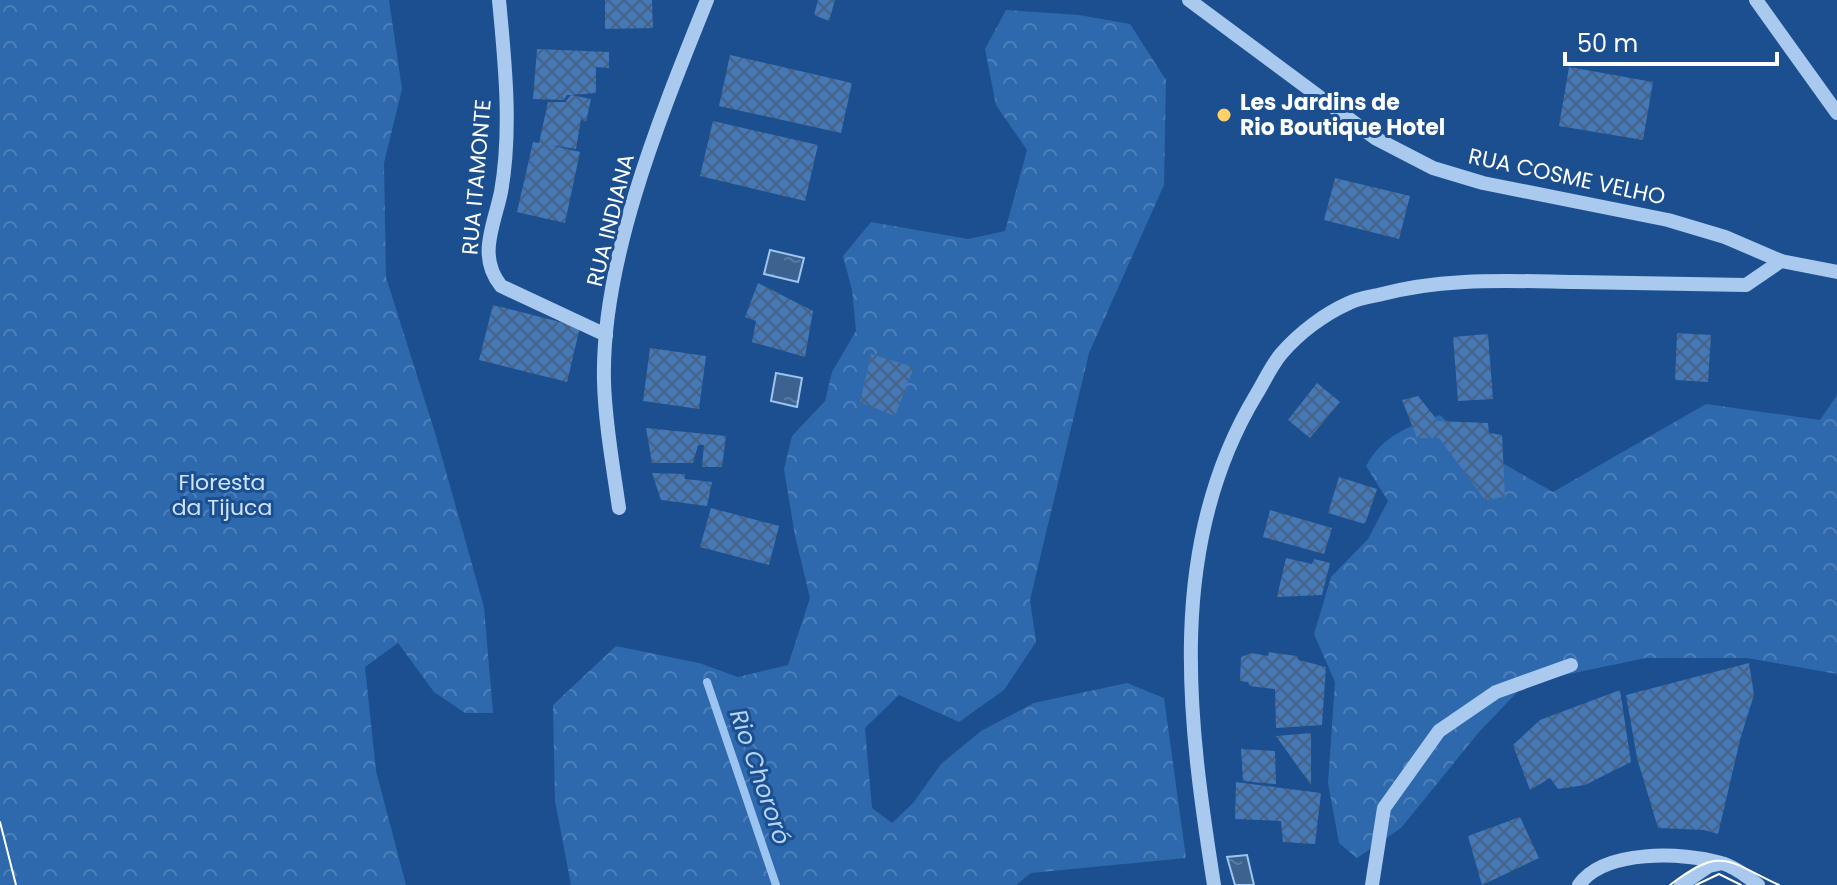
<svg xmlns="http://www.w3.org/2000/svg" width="1837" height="885" viewBox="0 0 1837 885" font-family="Poppins,sans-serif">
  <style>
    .forest { fill: url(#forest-crowns) }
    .water { fill: url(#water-ripples); stroke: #9cc4f0; stroke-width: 2 }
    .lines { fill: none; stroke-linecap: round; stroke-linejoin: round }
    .stream { stroke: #9cc4f0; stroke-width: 8 }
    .building { fill: url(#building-cross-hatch) }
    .minor { stroke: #a9c9ee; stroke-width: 14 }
    .tram { stroke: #fff; stroke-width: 2 }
    .poi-dot { fill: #ffd166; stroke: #1b4f8f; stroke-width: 3 }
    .labels { text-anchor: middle; stroke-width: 6; stroke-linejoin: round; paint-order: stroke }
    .poi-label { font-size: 22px; font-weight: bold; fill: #fff; stroke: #1b4f8f; text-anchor: start }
    .street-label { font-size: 22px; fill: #fff; stroke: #1b4f8f }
    .park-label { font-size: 22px; fill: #cfe3fa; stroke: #1b4f8f }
    .water-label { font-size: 24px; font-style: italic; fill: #b5d3f5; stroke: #1b4f8f }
  </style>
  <defs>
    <pattern id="forest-crowns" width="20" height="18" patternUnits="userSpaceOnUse" patternTransform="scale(2)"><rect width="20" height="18" fill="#2e69ad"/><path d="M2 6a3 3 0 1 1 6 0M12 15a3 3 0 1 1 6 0" fill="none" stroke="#4d80b9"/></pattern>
    <pattern id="water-ripples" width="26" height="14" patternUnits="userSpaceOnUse" patternTransform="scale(2)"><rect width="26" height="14" fill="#3c6290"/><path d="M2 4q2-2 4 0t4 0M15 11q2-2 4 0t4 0" fill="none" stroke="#597aa1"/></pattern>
    <pattern id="building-cross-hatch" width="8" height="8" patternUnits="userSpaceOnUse" patternTransform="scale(2)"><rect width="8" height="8" fill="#4478b7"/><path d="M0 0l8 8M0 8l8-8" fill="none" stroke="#486282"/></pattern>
  </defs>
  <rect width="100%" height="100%" fill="#1b4f8f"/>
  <g class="forest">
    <path d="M0 0H389L402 89 384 163 386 277 436 436 484 607 493 713H465L434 692 398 643 365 667 376 771 406 885H0Z"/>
    <path d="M1006 10 1079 15 1130 24 1166 80 1164 185 1089 353 1030 600 1036 642 1004 690 959 722 899 695 865 728 872 808 892 823 913 803 941 764 981 731 1034 703 1127 683 1164 698 1186 858 1031 873 1016 885H571L555 801 553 705 616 646 699 663 738 677 788 665 810 598 795 536 784 469 792 436 825 401 832 372 856 331 852 290 843 256 871 222 968 239 1005 231 1027 150 996 105 985 49Z"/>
    <path d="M1837 395V674L1747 658H1646L1526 683 1479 732 1401 828 1357 858 1339 843 1328 783 1335 682 1314 634 1331 577 1368 539 1388 501 1366 466C1383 435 1408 427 1440 415L1471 445 1553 492 1706 404 1820 420Z"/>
  </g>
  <g class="water">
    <path d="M770 250 804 258 798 282 764 274Z"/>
    <path d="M776 373 802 378 797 407 771 401Z"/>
    <path d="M1247 855 1254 885H1235L1227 857Z"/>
  </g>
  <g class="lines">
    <path class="stream" d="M707 682 776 885"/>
  </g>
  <g class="building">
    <path d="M605 0H652L653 28 605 29Z"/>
    <path d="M818 0H835L829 21 814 15Z"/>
    <path d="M537 49 609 52V68L596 67V93L571 95 591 99 586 122 581 119 576 149 549 145 580 152 565 223 517 212 533 142 539 143 548 102H565L571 95H567L564 100 533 99Z"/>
    <path d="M730 55 852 83 841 133 719 106Z"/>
    <path d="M1569 67 1653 82 1643 140 1559 126Z"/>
    <path d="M713 121 818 145 805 201 700 176Z"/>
    <path d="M1335 178 1410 196 1399 239 1324 220Z"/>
    <path d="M758 283 813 311 805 357 752 342 756 321 745 317Z"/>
    <path d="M493 305 580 327 567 382 479 360Z"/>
    <path d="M1677 333 1711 335 1708 382 1675 380Z"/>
    <path d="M1488 334 1493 399 1458 401 1453 337Z"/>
    <path d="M650 348 706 356 699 409 643 401Z"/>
    <path d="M871 354 914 367 895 416 860 402Z"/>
    <path d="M1317 383 1340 402 1310 438 1288 420Z"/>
    <path d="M1418 396 1438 421 1488 423 1489 433 1502 435 1505 497 1485 500 1439 438H1417L1402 400Z"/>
    <path d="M646 428 726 436 722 467H702L704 445H698L693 463H652Z"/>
    <path d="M652 473 685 474V479L712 482 707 506 661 500Z"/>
    <path d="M1339 477 1377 489 1365 524 1328 513Z"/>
    <path d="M711 508 779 526 769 565 700 547Z"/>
    <path d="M1270 510 1332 528 1324 554 1263 537Z"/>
    <path d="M1286 558 1312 564 1314 559 1330 563 1322 595 1277 597Z"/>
    <path d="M1269 652 1297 656 1299 660 1326 667 1322 725 1276 728 1275 689 1250 686 1248 682 1240 681 1241 657 1251 653 1268 656Z"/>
    <path d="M1749 663 1754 695 1741 736 1718 834 1704 830 1658 828 1637 758 1626 695Z"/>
    <path d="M1620 690 1631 762 1585 785 1558 789 1550 778 1530 790 1513 745 1540 720Z"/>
    <path d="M1311 733V785L1276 736Z"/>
    <path d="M1241 749 1275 751 1276 784 1243 781Z"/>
    <path d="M1236 782 1321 793 1315 844 1283 842 1281 821 1235 819Z"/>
    <path d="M1520 817 1539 858 1482 885 1468 836Z"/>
  </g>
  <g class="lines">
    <g class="minor">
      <path d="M499 0C505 63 512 130 501 192 494 226 477 256 501 286L606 335"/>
      <path d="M1189 0 1375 138 1433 168 1483 183 1668 220 1725 237 1781 261 1837 272"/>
      <path d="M1756 0 1837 113"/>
      <path d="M619 508C613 466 605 423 604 381 601 259 662 112 707 0"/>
      <path d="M1214 885C1188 720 1165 546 1256 395 1264 382 1271 366 1281 354 1299 333 1324 314 1349 303 1357 299 1368 297 1378 295 1443 277 1509 281 1576 282 1633 283 1689 284 1746 285L1781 261"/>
      <path d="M1372 885 1384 808 1439 731 1496 692 1571 665"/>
      <path d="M1579 885C1604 849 1683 852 1721 863 1734 866 1748 877 1758 885"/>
      <path d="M1681 885 1709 866 1718 864"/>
    </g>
    <g class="tram">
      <path d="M0 822 16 885"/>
      <path d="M1670 885C1722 845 1727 861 1779 885"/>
      <path d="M1696 885 1719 874 1741 885"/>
    </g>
  </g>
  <circle class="poi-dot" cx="1224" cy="115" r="8"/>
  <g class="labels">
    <g class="poi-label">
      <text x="1240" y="110">Les Jardins de<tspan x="1240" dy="25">Rio Boutique Hotel</tspan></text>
    </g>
    <g class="street-label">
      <text transform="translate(1567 176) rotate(12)" y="8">RUA COSME VELHO</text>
      <text transform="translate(476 177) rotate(-85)" y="8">RUA ITAMONTE</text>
      <text transform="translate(610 220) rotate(-76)" y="8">RUA INDIANA</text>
    </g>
    <g class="park-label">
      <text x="222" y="490">Floresta<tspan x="222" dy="25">da Tijuca</tspan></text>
    </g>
    <g class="water-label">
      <text transform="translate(760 777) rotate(71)" y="8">Rio Chororó</text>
    </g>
  </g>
  <path d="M1565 52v12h212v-12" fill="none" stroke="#ffffff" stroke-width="4"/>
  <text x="1577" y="52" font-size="24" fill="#ffffff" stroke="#1b4f8f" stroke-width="6" paint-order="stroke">50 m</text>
</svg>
